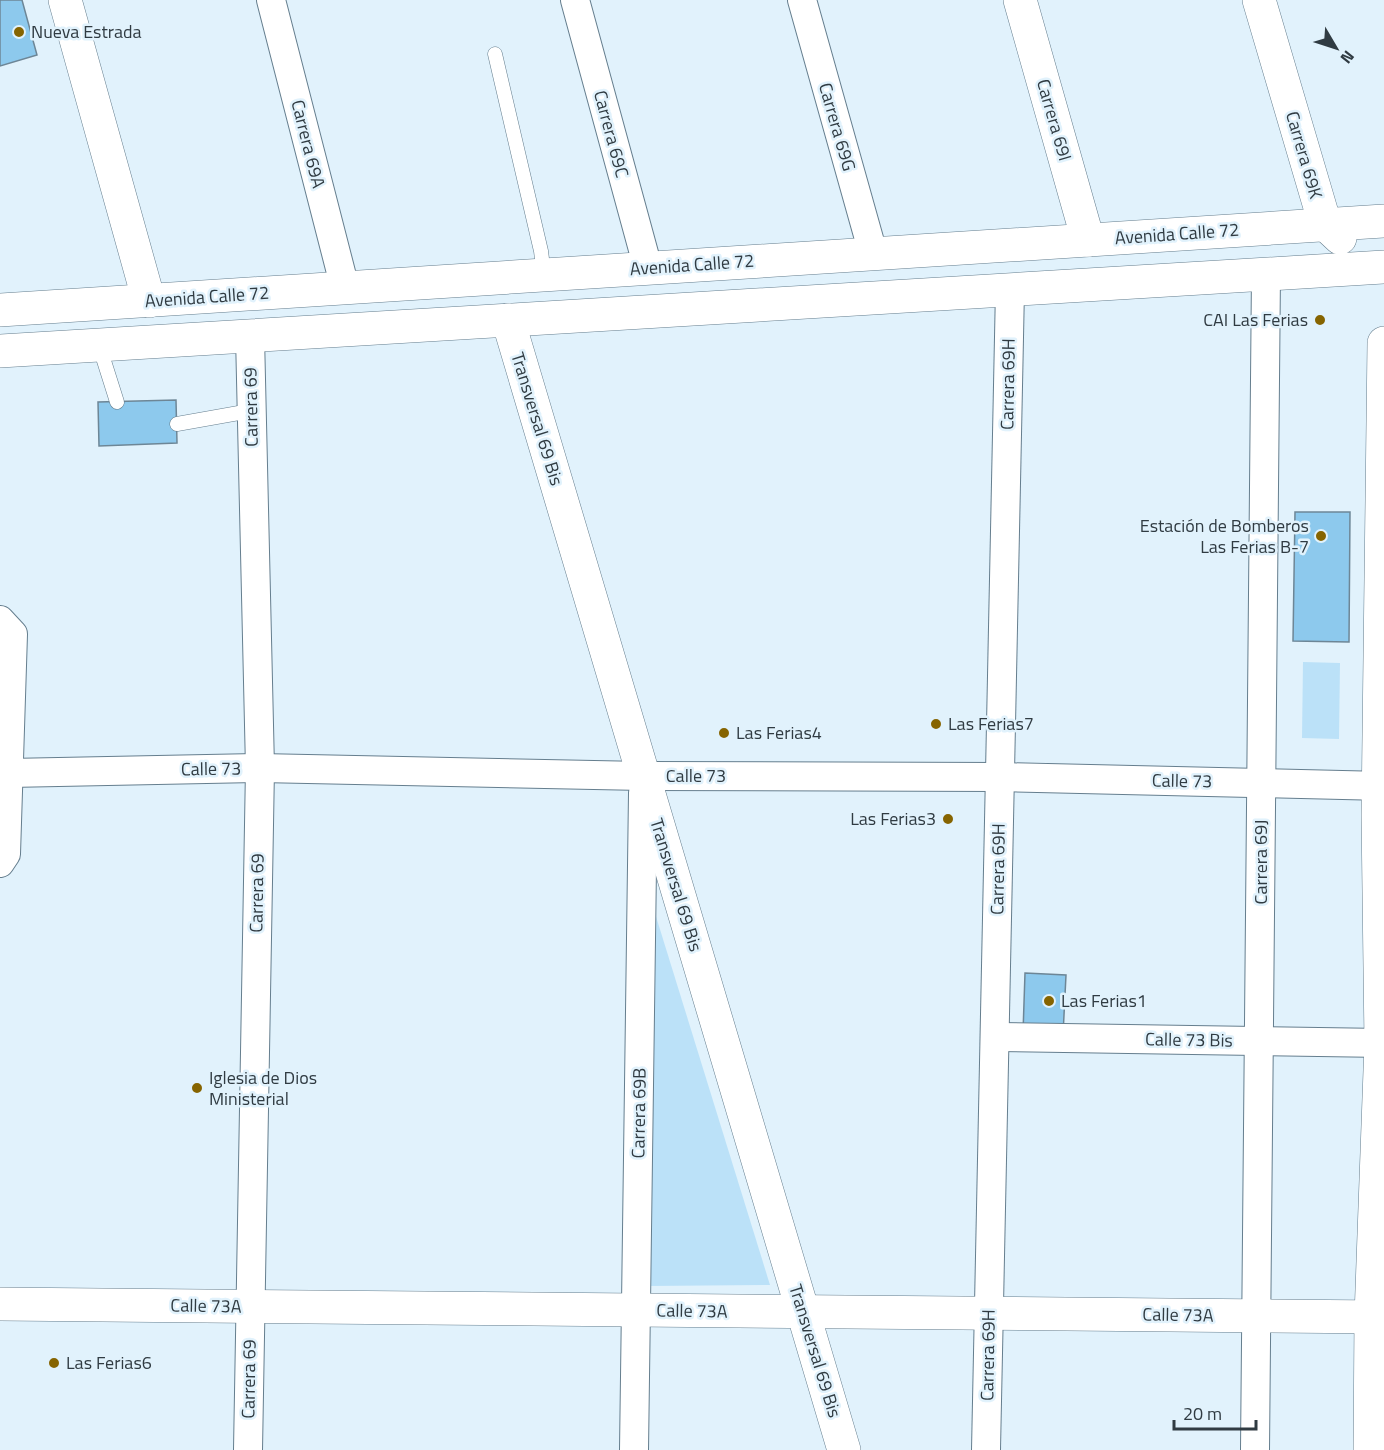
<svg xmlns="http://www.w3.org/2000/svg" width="1384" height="1450" viewBox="0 0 1384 1450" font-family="'Titillium Web',sans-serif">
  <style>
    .green { fill: #bbe1f8 }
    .building { fill: #8dc9ed; stroke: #6d8696; stroke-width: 1.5 }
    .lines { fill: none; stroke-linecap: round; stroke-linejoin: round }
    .lane-casing { stroke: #657e8e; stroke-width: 15 }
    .street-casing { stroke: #657e8e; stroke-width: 30 }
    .secondary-casing { stroke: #657e8e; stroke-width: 34 }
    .lane { stroke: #fff; stroke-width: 14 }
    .street { stroke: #fff; stroke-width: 28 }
    .secondary { stroke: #fff; stroke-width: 33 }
    .poi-dot { fill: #866400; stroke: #e1f2fc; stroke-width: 2 }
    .labels { text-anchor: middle; stroke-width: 5; stroke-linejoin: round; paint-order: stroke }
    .poi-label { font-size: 18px; fill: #303b42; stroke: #e1f2fc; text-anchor: start }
    .street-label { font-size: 18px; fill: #303b42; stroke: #e1f2fc }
  </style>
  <rect width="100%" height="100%" fill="#e1f2fc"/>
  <g class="green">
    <path d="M1303 662 1340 663 1339 739 1302 738Z"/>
    <path d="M654 910 770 1285 647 1286Z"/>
  </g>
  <g class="building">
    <path d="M0 0H22L37 55 0 66Z"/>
    <path d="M176 400 177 443 99 446 98 402Z"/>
    <path d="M1295 512H1350L1349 642 1293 641Z"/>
    <path d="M1025 973 1066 975 1063 1035 1023 1033Z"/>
  </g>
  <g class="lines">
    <defs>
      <g id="lane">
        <path d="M495 54 541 251 544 275"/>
        <path d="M99 345 117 402"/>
        <path d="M177 424 250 411"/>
      </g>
      <g id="street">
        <path d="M271 0 345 288"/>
        <path d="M575 0 648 268"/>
        <path d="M802 0 873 253"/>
        <path d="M0 620 13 634 6 854 0 863"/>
        <path d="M9 773 260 768 643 776 1000 777 1384 786"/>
        <path d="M995 1037 1384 1043"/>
        <path d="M248 1450 260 768 250 336"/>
        <path d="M634 1450 643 793"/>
        <path d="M986 1450 1010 289"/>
        <path d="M1255 1450 1266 273"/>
      </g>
      <g id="secondary">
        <path d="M65 0 149 301"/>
        <path d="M1020 0 1088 240"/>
        <path d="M1259 0 1325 224 1340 238"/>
        <path d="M0 310 1384 221"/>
        <path d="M508 320 844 1450"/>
        <path d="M0 351 1384 267"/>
        <path d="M0 1304 1384 1317"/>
        <path d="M1370 1450 1371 1317 1381 1043 1378 815 1384 343"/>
      </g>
    </defs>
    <use href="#lane" class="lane-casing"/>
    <use href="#street" class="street-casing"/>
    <use href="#secondary" class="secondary-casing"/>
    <use href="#lane" class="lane"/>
    <use href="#street" class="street"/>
    <use href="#secondary" class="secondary"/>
  </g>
  <g class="poi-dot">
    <circle cx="19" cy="32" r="6"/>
    <circle cx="1320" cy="320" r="6"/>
    <circle cx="1321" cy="536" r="6"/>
    <circle cx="936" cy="724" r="6"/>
    <circle cx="724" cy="733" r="6"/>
    <circle cx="948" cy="819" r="6"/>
    <circle cx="1049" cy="1001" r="6"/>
    <circle cx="197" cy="1088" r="6"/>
    <circle cx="54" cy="1363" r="6"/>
  </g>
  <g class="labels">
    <g class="poi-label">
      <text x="31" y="38">Nueva Estrada</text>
      <text x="1308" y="326" text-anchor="end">CAI Las Ferias</text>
      <text x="1309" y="532" text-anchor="end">Estación de Bomberos<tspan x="1309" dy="21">Las Ferias B-7</tspan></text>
      <text x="948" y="730">Las Ferias7</text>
      <text x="736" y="739">Las Ferias4</text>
      <text x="936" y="825" text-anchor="end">Las Ferias3</text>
      <text x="1061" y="1007">Las Ferias1</text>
      <text x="209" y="1084">Iglesia de Dios<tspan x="209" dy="21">Ministerial</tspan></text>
      <text x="66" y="1369">Las Ferias6</text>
    </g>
    <g class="street-label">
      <text transform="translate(1054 120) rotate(74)" y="6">Carrera 69I</text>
      <text transform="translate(837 127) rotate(74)" y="6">Carrera 69G</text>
      <text transform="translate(611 134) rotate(75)" y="6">Carrera 69C</text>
      <text transform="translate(308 144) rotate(76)" y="6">Carrera 69A</text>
      <text transform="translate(1304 155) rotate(74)" y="6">Carrera 69K</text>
      <text transform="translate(1177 234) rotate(-4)" y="6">Avenida Calle 72</text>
      <text transform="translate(692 265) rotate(-4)" y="6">Avenida Calle 72</text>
      <text transform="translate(207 297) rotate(-4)" y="6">Avenida Calle 72</text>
      <text transform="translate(1008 384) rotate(-89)" y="6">Carrera 69H</text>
      <text transform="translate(251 407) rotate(-91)" y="6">Carrera 69</text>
      <text transform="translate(537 419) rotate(73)" y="6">Transversal 69 Bis</text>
      <text transform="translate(211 769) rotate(-1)" y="6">Calle 73</text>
      <text x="696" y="782">Calle 73</text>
      <text transform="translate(1182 781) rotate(1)" y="6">Calle 73</text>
      <text transform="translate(1261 862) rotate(-90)" y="6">Carrera 69J</text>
      <text transform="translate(998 869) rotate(-89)" y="6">Carrera 69H</text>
      <text transform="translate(676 885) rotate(73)" y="6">Transversal 69 Bis</text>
      <text transform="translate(257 893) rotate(-89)" y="6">Carrera 69</text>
      <text transform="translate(1189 1040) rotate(1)" y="6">Calle 73 Bis</text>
      <text transform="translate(639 1113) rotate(-89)" y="6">Carrera 69B</text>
      <text transform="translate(206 1306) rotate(1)" y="6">Calle 73A</text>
      <text transform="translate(692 1311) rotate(1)" y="6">Calle 73A</text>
      <text transform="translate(1178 1315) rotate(1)" y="6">Calle 73A</text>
      <text transform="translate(815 1351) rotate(73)" y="6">Transversal 69 Bis</text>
      <text transform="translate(988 1355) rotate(-89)" y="6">Carrera 69H</text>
      <text transform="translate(249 1379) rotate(-89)" y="6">Carrera 69</text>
    </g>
  </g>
  <g transform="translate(1336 48) rotate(129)" stroke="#e1f2fc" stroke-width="4.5" paint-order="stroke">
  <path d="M0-4.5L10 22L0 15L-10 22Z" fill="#303b42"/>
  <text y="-9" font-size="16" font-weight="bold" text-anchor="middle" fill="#303b42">N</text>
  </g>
  <path d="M1174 1420v9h82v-9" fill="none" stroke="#303b42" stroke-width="3"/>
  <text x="1183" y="1420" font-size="18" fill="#303b42" stroke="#e1f2fc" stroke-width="4.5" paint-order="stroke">20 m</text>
</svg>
